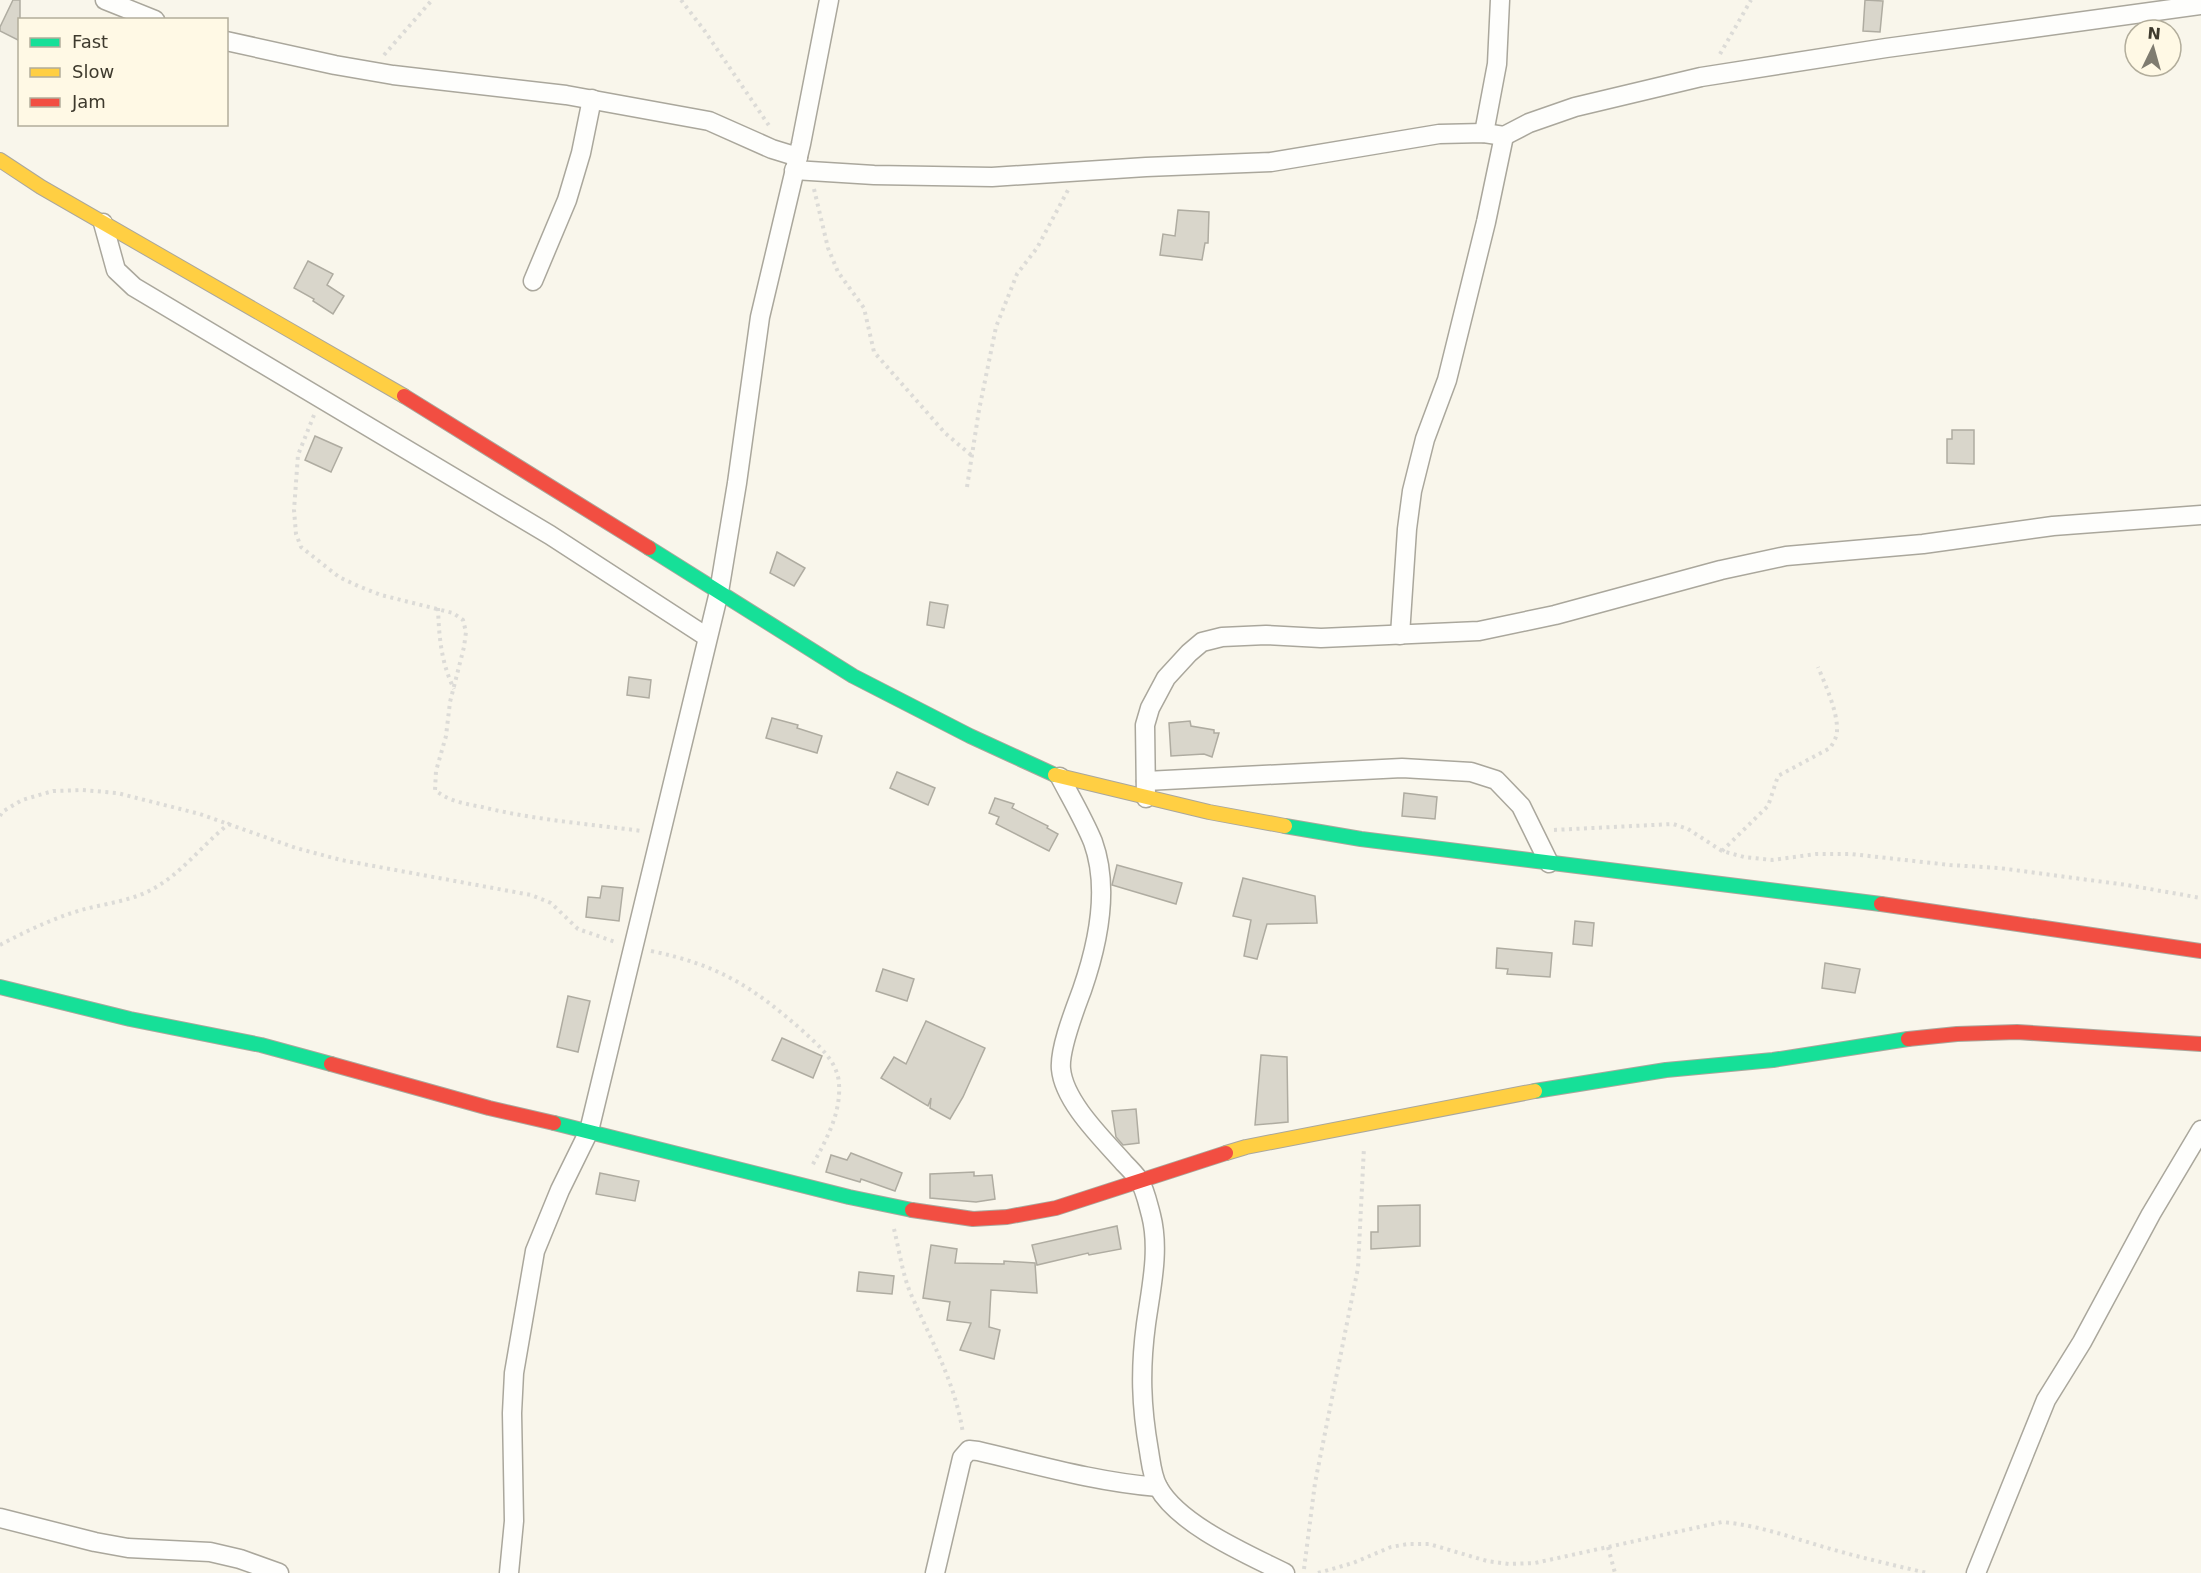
<svg xmlns="http://www.w3.org/2000/svg" width="2201" height="1573" viewBox="0 0 2201 1573" font-family="'DejaVu Sans',sans-serif">
  <style>
    .building { fill: #d9d6cb; stroke: #afaca1; stroke-width: 1.5 }
    .lines { fill: none; stroke-linecap: round; stroke-linejoin: round }
    .street-casing { stroke: #aaa79c; stroke-width: 21 }
    .fast-casing { stroke: #aaa79c; stroke-width: 16 }
    .slow-casing { stroke: #aaa79c; stroke-width: 16 }
    .jam-casing { stroke: #aaa79c; stroke-width: 16 }
    .path { stroke: #dcdbd7; stroke-width: 4; stroke-dasharray: 3 4.5; stroke-linecap: butt }
    .street { stroke: #fefefc; stroke-width: 18 }
    .fast { stroke: #16e098; stroke-width: 14 }
    .slow { stroke: #ffcf43; stroke-width: 14 }
    .jam { stroke: #f24e42; stroke-width: 14 }
  </style>
  <rect width="100%" height="100%" fill="#f9f6eb"/>
  <g class="building">
    <path d="M13 0H20V41L0 31V27Z"/>
    <path d="M1865 0 1883 1 1880 32 1863 31Z"/>
    <path d="M1178 210 1209 212 1208 243H1205L1202 260 1160 255 1163 234 1175 236Z"/>
    <path d="M308 261 333 274 327 285 344 296 333 314 313 301 314 299 294 288Z"/>
    <path d="M1952 430H1974V464L1947 463V439H1952Z"/>
    <path d="M315 436 342 448 331 472 305 460Z"/>
    <path d="M777 552 805 568 794 586 770 573Z"/>
    <path d="M930 602 948 605 944 628 927 625Z"/>
    <path d="M629 677 651 680 649 698 627 695Z"/>
    <path d="M772 718 798 725 797 728 822 736 817 753 766 738Z"/>
    <path d="M1190 721 1191 726 1214 730V733H1219L1212 757 1204 754 1171 756 1169 723Z"/>
    <path d="M897 772 935 788 928 805 890 788Z"/>
    <path d="M1404 793 1437 797 1435 819 1402 816Z"/>
    <path d="M995 798 1014 804 1012 808 1048 826 1047 828 1058 834 1049 851 996 824 999 817 989 813Z"/>
    <path d="M1117 865 1182 883 1176 904 1112 885Z"/>
    <path d="M1243 878 1315 896 1317 923 1267 924 1257 959 1244 956 1251 920 1233 916Z"/>
    <path d="M602 886 623 888 619 921 586 917 588 897 600 898Z"/>
    <path d="M1575 921 1594 923 1592 946 1573 944Z"/>
    <path d="M1497 948 1552 953 1550 977 1507 974 1508 969 1496 968Z"/>
    <path d="M1825 963 1860 969 1855 993 1822 988Z"/>
    <path d="M883 969 914 979 907 1001 876 991Z"/>
    <path d="M568 996 590 1001 578 1052 557 1047Z"/>
    <path d="M926 1021 985 1048 963 1097 950 1119 930 1108 931 1098 928 1106 881 1078 894 1057 906 1064Z"/>
    <path d="M782 1038 822 1056 813 1078 772 1060Z"/>
    <path d="M1261 1055 1287 1057 1288 1122 1255 1125Z"/>
    <path d="M1136 1109 1139 1143 1123 1145 1116 1137 1112 1111Z"/>
    <path d="M851 1153 902 1173 895 1191 861 1179 860 1182 826 1172 831 1155 847 1160Z"/>
    <path d="M974 1172V1176L992 1175 995 1199 976 1202 930 1198V1174Z"/>
    <path d="M600 1173 639 1181 635 1201 596 1194Z"/>
    <path d="M1420 1205V1246L1371 1249V1232H1378V1206Z"/>
    <path d="M1117 1226 1121 1249 1089 1255 1088 1253 1037 1265 1032 1245Z"/>
    <path d="M931 1245 957 1249 955 1263 1004 1264V1261L1035 1263 1037 1293 991 1290 989 1327 1000 1330 994 1359 960 1350 971 1323 947 1320 950 1302 923 1298Z"/>
    <path d="M859 1272 894 1276 892 1294 857 1291Z"/>
  </g>
  <g class="lines">
    <defs>
      <g id="street">
        <path d="M105 0 155 20"/>
        <path d="M226 41 335 65 393 75 566 95 709 121 772 149 798 157"/>
        <path d="M1484 133 1497 64 1500 0"/>
        <path d="M794 170 874 175 992 177 1146 167 1271 162 1439 134 1484 133 1504 136 1529 123 1575 107 1701 77 1886 48 2201 5"/>
        <path d="M103 223 116 270 134 287 550 535 707 637"/>
        <path d="M533 281 567 200 581 153 592 99"/>
        <path d="M1400 635 1407 529 1412 491 1425 439 1447 380 1486 222 1504 136"/>
        <path d="M1060 777C1071 798 1084 820 1093 842 1110 889 1098 944 1082 990 1075 1009 1059 1049 1061 1069 1064 1102 1103 1139 1124 1163 1129 1168 1135 1174 1139 1180 1145 1189 1148 1204 1151 1215 1160 1250 1151 1288 1146 1324 1140 1369 1141 1406 1149 1451 1151 1463 1152 1476 1158 1487 1179 1525 1247 1554 1285 1573"/>
        <path d="M1146 781 1402 768 1471 772 1496 780 1521 806 1549 863"/>
        <path d="M1146 798 1145 725 1150 708 1166 678 1189 653 1202 642 1222 637 1266 635 1321 638 1479 631 1555 615 1721 570 1786 556 1923 544 2053 526 2201 515"/>
        <path d="M0 1518 95 1542 128 1548 210 1552 240 1559 279 1573"/>
        <path d="M509 1573 514 1521 512 1413 514 1373 535 1251 560 1190 589 1131 719 592 737 483 760 317 801 144 829 0"/>
        <path d="M935 1573 962 1458 969 1450 978 1451C1038 1465 1096 1482 1158 1487"/>
        <path d="M1976 1573 2046 1400 2082 1342 2151 1214 2201 1130"/>
      </g>
      <g id="fast">
        <path d="M649 548 853 676 970 736 1055 775"/>
        <path d="M1285 826 1361 839 1881 904"/>
        <path d="M0 987 130 1019 261 1045 331 1064"/>
        <path d="M1535 1091 1666 1070 1773 1060 1908 1039"/>
        <path d="M554 1123 849 1197 912 1210"/>
      </g>
      <g id="slow">
        <path d="M0 160 41 187 404 396"/>
        <path d="M1055 775 1209 812 1285 826"/>
        <path d="M1226 1153 1246 1147 1535 1091"/>
      </g>
      <g id="jam">
        <path d="M404 396 649 548"/>
        <path d="M1881 904 2201 951"/>
        <path d="M1908 1039 1957 1034 2017 1032 2201 1044"/>
        <path d="M331 1064 489 1108 554 1123"/>
        <path d="M912 1210 973 1219 1007 1217 1056 1208 1226 1153"/>
      </g>
    </defs>
    <use href="#street" class="street-casing"/>
    <use href="#fast" class="fast-casing"/>
    <use href="#slow" class="slow-casing"/>
    <use href="#jam" class="jam-casing"/>
    <g class="path">
      <path d="M681 0 704 30 770 127"/>
      <path d="M1720 54 1751 0"/>
      <path d="M384 55 432 0"/>
      <path d="M814 189 828 248 838 272 864 308 874 352 945 433 971 455"/>
      <path d="M314 415 298 455 294 510 296 534 301 547 339 577 358 586 381 595 453 613 463 620 466 632 464 647 450 702 446 736 436 771 435 790C448 801 466 804 482 807 535 820 589 824 642 831"/>
      <path d="M967 487 979 410 996 327 1017 274 1037 248 1068 190"/>
      <path d="M438 608C439 637 441 662 454 689"/>
      <path d="M0 816 2 812 22 800 53 791 82 790 117 793 200 814 296 848 341 860 531 895 551 903 578 929 615 942"/>
      <path d="M1554 830 1673 824 1688 829 1722 851 1744 857 1772 860 1816 854H1851L1950 865 1999 868 2127 885 2201 898"/>
      <path d="M1722 851 1768 806 1778 776 1830 748C1833 743 1837 737 1837 731 1838 712 1825 684 1818 667"/>
      <path d="M0 945C26 931 52 919 81 910 100 905 121 902 140 895 178 880 199 847 230 823"/>
      <path d="M651 951C719 965 753 987 804 1032 819 1046 838 1062 839 1084 841 1114 826 1140 812 1166"/>
      <path d="M894 1229C899 1249 902 1272 910 1292 930 1338 956 1384 963 1434"/>
      <path d="M1608 1547 1615 1573"/>
      <path d="M1304 1569 1315 1483 1358 1268 1364 1147"/>
      <path d="M1318 1573 1353 1563 1391 1547 1408 1544H1429L1487 1561 1509 1564 1535 1563 1722 1522C1757 1525 1790 1537 1824 1547 1858 1557 1893 1565 1927 1573"/>
    </g>
    <use href="#street" class="street"/>
    <use href="#fast" class="fast"/>
    <use href="#slow" class="slow"/>
    <use href="#jam" class="jam"/>
  </g>
  <rect x="18" y="18" width="210" height="108" fill="#fff9e5" stroke="#b2ad9b" stroke-width="1.5"/>
  <rect x="30" y="38" width="30" height="9" fill="#16e098" stroke="#b2ad9b" stroke-width="1.5"/>
  <text x="72" y="48" font-size="18" fill="#3e3a2d">Fast</text>
  <rect x="30" y="68" width="30" height="9" fill="#ffcf43" stroke="#b2ad9b" stroke-width="1.5"/>
  <text x="72" y="78" font-size="18" fill="#3e3a2d">Slow</text>
  <rect x="30" y="98" width="30" height="9" fill="#f24e42" stroke="#b2ad9b" stroke-width="1.5"/>
  <text x="72" y="108" font-size="18" fill="#3e3a2d">Jam</text>
  <g transform="translate(2153 48) rotate(5)"><circle r="28" fill="#fff9e5" stroke="#b2ad9b" stroke-width="1.5"/>
  <path d="M0-4.5L10 22L0 15L-10 22Z" fill="#7f7c70"/>
  <text y="-9" font-size="16" font-weight="bold" text-anchor="middle" fill="#3e3a2d">N</text>
  </g>
</svg>
